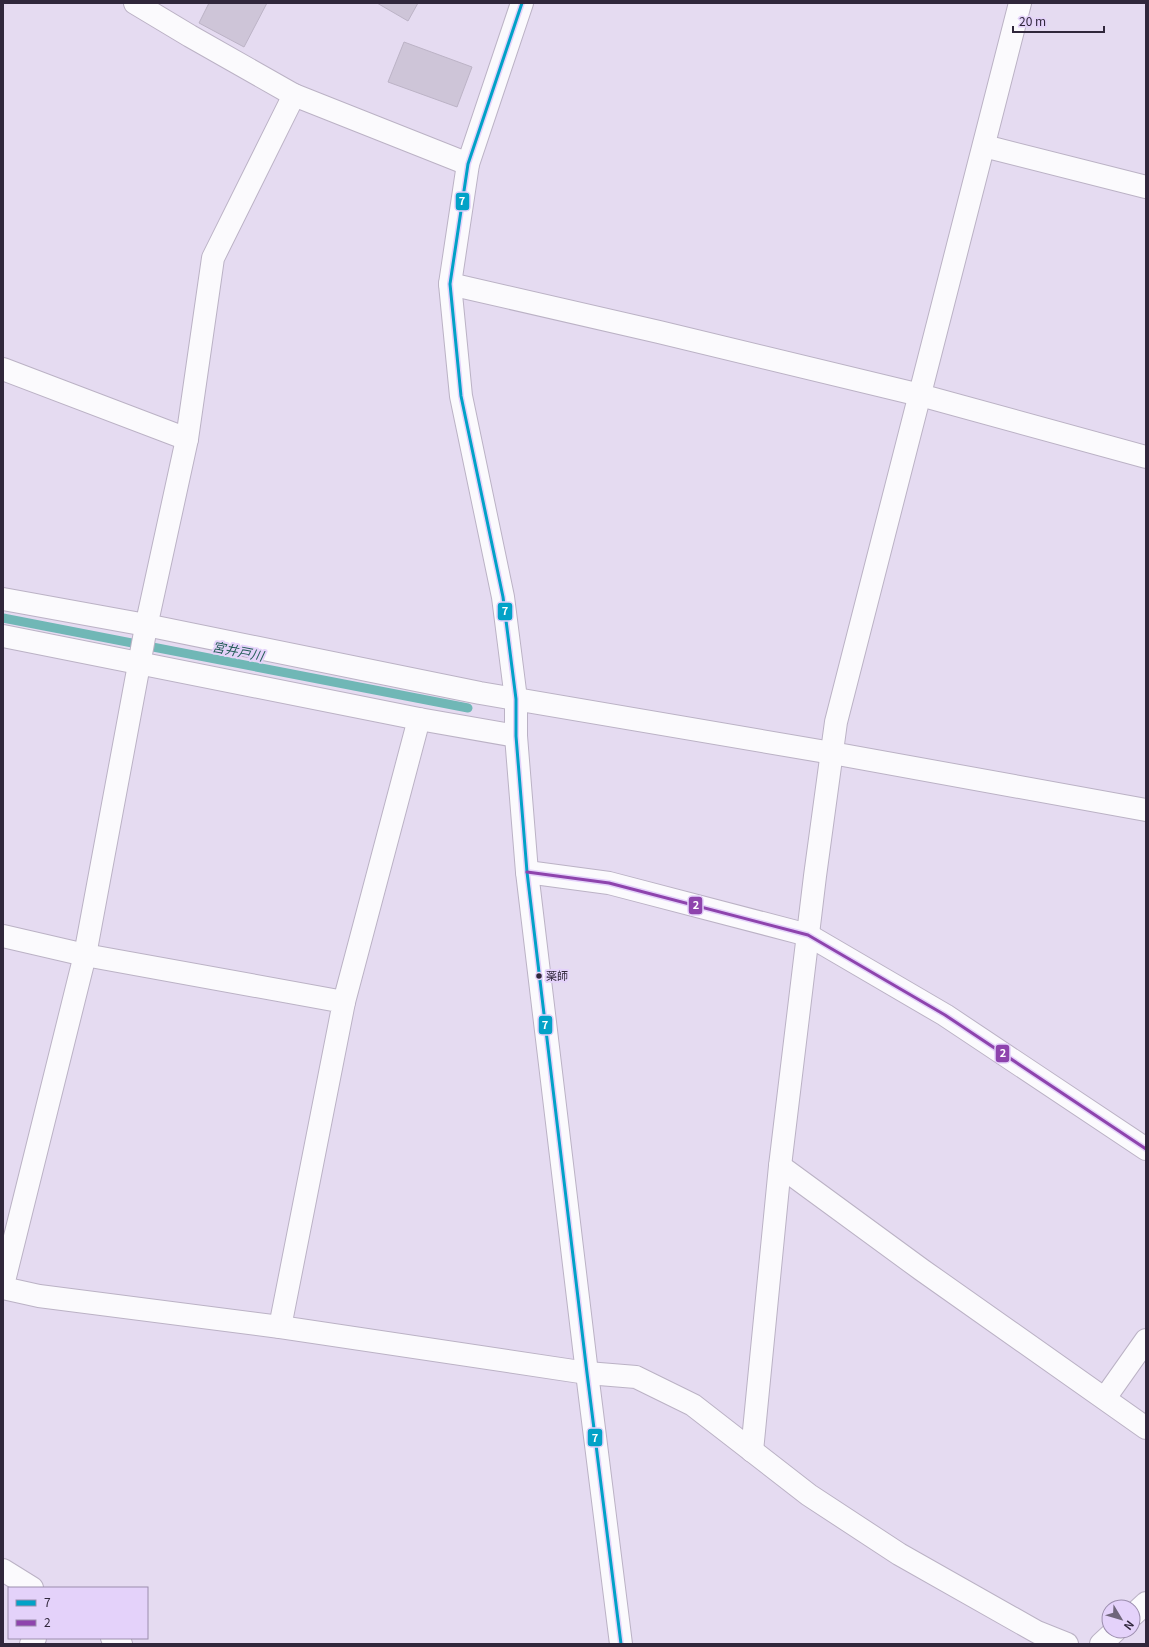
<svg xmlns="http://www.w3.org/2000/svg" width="1149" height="1647" viewBox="0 0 1149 1647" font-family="Georgia,'Noto Sans JP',serif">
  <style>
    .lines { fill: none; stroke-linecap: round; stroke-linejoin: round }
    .stream { stroke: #70b7b6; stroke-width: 9 }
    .building { fill: #cec5d8; stroke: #bcb3c6 }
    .minor-casing { stroke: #bbb2c5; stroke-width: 24 }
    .major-casing { stroke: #bbb2c5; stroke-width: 24 }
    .minor { stroke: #fbfafd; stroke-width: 22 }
    .major { stroke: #fbfafd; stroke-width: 22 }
    .bus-1-casing { stroke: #e4d2fa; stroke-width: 6 }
    .bus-2-casing { stroke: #e4d2fa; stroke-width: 6 }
    .bus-1 { stroke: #02a2c7; stroke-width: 3 }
    .bus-2 { stroke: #8e44ad; stroke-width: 3 }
    .bus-dot { fill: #30273b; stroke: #e4d2fa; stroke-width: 1.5 }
    .labels { text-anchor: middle; stroke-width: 4; stroke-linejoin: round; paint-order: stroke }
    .bus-label { font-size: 11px; fill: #30273b; stroke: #e4d2fa; text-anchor: start }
    .water-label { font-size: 13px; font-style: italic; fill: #235d57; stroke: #e4d2fa }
    .line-badge { stroke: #e4d2fa; stroke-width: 1.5 }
    .badge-label { font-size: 11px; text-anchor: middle; font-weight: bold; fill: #fff }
  </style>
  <rect width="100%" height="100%" fill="#e5dbf1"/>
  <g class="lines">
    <path class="stream" d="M3 618 468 708"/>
  </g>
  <g class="building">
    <path d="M209 3H267L244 47 199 23Z"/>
    <path d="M377 3H418L408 21Z"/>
    <path d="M404 42 472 67 457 107 388 82Z"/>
  </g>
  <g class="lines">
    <defs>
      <g id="minor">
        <path d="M135 3 190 36 294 95"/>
        <path d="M984 146 1146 187"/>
        <path d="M450 284 659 332 920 395 1146 457"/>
        <path d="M3 369 187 439"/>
        <path d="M3 599 146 625 480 693 832 753 1146 810"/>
        <path d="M3 636 419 719 516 736"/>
        <path d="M527 872 609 883 808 935 945 1015 1146 1149"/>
        <path d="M3 936 85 955 344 1002 280 1327"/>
        <path d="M344 1002 419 719"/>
        <path d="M780 1166 922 1270 1146 1428"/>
        <path d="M3 1285 85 955 146 627 187 439 213 258 294 95 468 164"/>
        <path d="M3 1288 39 1296 280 1327 587 1373 636 1377 693 1405 809 1495 899 1554 1037 1632 1067 1644"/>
        <path d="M1105 1398 1146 1340"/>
        <path d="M752 1451 780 1166 815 876 836 722 1020 3"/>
        <path d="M3 1570 32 1588"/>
        <path d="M1133 1615 1146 1603"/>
        <path d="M112 1638 121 1644"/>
        <path d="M31 1644 35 1638"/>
        <path d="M1101 1644 1115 1631"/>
      </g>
      <path id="major" d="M522 3 468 164 450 284 461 396 503 597 516 699V736L527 872 587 1373 621 1644"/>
    </defs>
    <use href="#minor" class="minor-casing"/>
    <use href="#major" class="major-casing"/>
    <use href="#minor" class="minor"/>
    <use href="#major" class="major"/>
    <defs>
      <path id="bus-1" d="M522 3 468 164 450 284 461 396 503 597 516 699V736L527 872 587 1373 621 1644"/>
      <path id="bus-2" d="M527 872 609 883 808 935 945 1015 1146 1149"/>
    </defs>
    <use href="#bus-1" class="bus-1-casing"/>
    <use href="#bus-2" class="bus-2-casing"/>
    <use href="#bus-1" class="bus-1"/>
    <use href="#bus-2" class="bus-2"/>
  </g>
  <circle class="bus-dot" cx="539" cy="976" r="3.5"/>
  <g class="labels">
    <g class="bus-label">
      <text x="546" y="980">薬師</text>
    </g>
    <g class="water-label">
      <text transform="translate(238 651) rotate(11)" y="5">宮井戸川</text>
    </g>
  </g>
  <g class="line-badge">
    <rect x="455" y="192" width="15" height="19" rx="4" fill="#02a2c7"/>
    <rect x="497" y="602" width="16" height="19" rx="4" fill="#02a2c7"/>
    <rect x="688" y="896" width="15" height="19" rx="4" fill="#8e44ad"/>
    <rect x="538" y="1015" width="15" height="20" rx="4" fill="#02a2c7"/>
    <rect x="995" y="1044" width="15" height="19" rx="4" fill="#8e44ad"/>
    <rect x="587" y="1428" width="16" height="19" rx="4" fill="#02a2c7"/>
  </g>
  <g class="badge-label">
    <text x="462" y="205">7</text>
    <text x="505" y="615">7</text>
    <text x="696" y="909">2</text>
    <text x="545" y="1029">7</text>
    <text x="1003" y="1057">2</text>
    <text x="595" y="1442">7</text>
  </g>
  <rect width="1149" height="1647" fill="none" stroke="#30273b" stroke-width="8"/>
  <rect x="8" y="1587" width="140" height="52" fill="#e4d2fa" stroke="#9c8eae"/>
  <rect x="16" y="1600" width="20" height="6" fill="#02a2c7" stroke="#9c8eae"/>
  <text x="44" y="1607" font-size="12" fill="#30273b">7</text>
  <rect x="16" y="1620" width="20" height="6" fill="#8e44ad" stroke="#9c8eae"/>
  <text x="44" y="1627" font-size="12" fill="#30273b">2</text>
  <g transform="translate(1121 1619) rotate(128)"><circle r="19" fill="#e4d2fa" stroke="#9c8eae"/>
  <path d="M0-3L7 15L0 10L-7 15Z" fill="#6f667b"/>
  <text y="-6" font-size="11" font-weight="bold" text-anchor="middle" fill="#30273b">N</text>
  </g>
  <path d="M1013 26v6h91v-6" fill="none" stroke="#30273b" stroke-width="2"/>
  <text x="1019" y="26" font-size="12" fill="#30273b" stroke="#e4d2fa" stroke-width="3" paint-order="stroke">20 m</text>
</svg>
